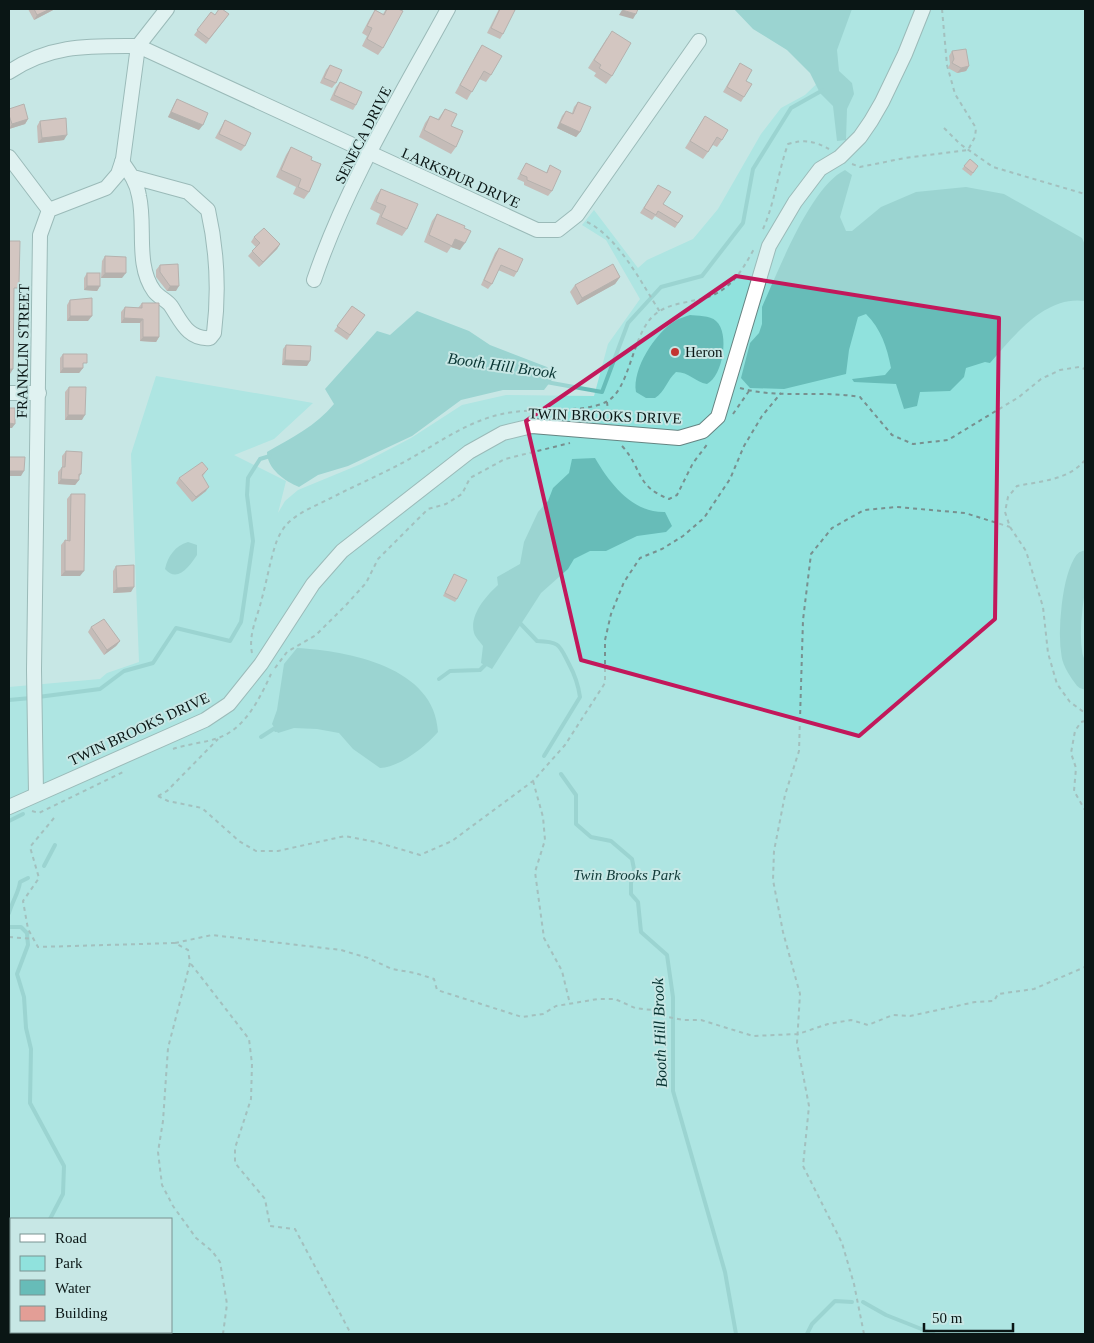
<svg xmlns="http://www.w3.org/2000/svg" width="1094" height="1343" viewBox="0 0 1094 1343" font-family="'Times New Roman',serif">
  <style>
    .green { fill: #90e2dd; fill-rule: evenodd }
    .water { fill: #67bcb8 }
    .lines { fill: none; stroke-linecap: round; stroke-linejoin: round }
    .stream { stroke: #67bcb8; stroke-width: 4 }
    .river { stroke: #67bcb8; stroke-width: 21 }
    .minor-casing { stroke: #668482; stroke-width: 16 }
    .path { stroke: #78908f; stroke-width: 2; stroke-dasharray: 4 4; stroke-linecap: butt }
    .minor { stroke: #fff; stroke-width: 14 }
    .wall { fill: #c38881 }
    .shaded-wall { fill: #9f6f69 }
    .building { fill: #e39e96; stroke: #9f6f69 }
    .marked { fill: none; stroke: #c2185b; stroke-width: 4; stroke-linejoin: round }
    .poi-dot { fill: #c33431; stroke: #c7e7e5; stroke-width: 2 }
    .labels { text-anchor: middle; stroke-width: 4; stroke-linejoin: round; paint-order: stroke }
    .street-label { font-size: 15px; fill: #0a1615; stroke: #c7e7e5 }
    .poi-label { font-size: 15px; fill: #0a1615; stroke: #c7e7e5; text-anchor: start }
    .park-label { font-size: 15px; font-style: italic; fill: #0f3937; stroke: #c7e7e5 }
    .water-label { font-size: 16px; font-style: italic; fill: #073331; stroke: #c7e7e5 }
  </style>
  <rect width="100%" height="100%" fill="#c7e7e5"/>
  <path class="green" d="M841 9H1085V1334H9V687L100 679 107 673 139 662 131 454 156 376 313 403 274 439 234 455 286 481 278 513 285 501 298 490 361 464 411 438 462 405 506 395 594 396 608 344 640 299 606 240 582 225 594 210 638 268 647 260 693 239 718 209 761 134 781 108 805 95 830 71ZM11 1219H171V1332H11Z"/>
  <g class="water">
    <path d="M734 9H852L837 50 839 71 852 83 854 94 847 109 846 140 837 141 833 106 820 93 810 73 787 50 753 29Z"/>
    <path d="M845 170 852 175 840 217 846 231H852L881 207 916 192 966 187 1004 194 1082 238 1085 245V301C1045 295 1014 336 990 363L985 362 966 368 964 377 950 391 920 392 917 406 904 409 896 384 854 382 852 379 885 375 891 368C887 347 881 329 866 314L858 317 849 350 846 374 784 389 750 388 741 378 750 343 759 333 762 324V307C778 272 810 187 845 170Z"/>
    <path d="M417 311 469 331 490 345 547 367 554 377 544 390H503L461 400 412 436 348 466 318 475 299 487C285 481 267 469 267 452 291 438 316 426 334 404L325 389 377 331 390 335Z"/>
    <path d="M690 315C697 316 710 315 716 321 730 333 723 376 707 384 695 382 689 372 676 372 667 380 665 392 655 398H646L636 392C632 369 655 333 675 321 679 318 685 317 690 315Z"/>
    <path d="M595 458C610 484 633 513 665 512L672 526 666 532 637 536 606 551H590L574 559 568 569 541 593 492 669 481 663 483 646C481 643 475 637 474 633 469 615 486 596 498 585L497 577 520 564 524 542 538 512 548 501 553 488 569 473 572 459Z"/>
    <path d="M188 542 197 545V555C190 565 178 584 165 569 168 556 175 546 188 542Z"/>
    <path d="M297 648C349 651 435 667 438 732 425 747 400 767 380 768L353 749 339 733 317 729 294 728 278 733 272 724 277 710 284 664Z"/>
  </g>
  <g class="lines">
    <g class="stream">
      <path d="M546 382 602 392 628 323 661 287 702 276 743 223 753 169 791 108 823 90"/>
      <path d="M519 622 537 641C561 642 559 645 569 664 575 675 578 683 580 697L544 756"/>
      <path d="M439 679 450 671 480 670 488 662"/>
      <path d="M38 697 100 689 124 671 153 663 176 628 230 641 241 622 253 541 247 495 248 478 260 459 270 456"/>
      <path d="M9 700 31 698"/>
      <path d="M261 737 275 728 276 730"/>
      <path d="M561 774 576 795V824L591 837 611 841 632 859 634 869 631 883V894L638 902 641 932 667 955 673 997V1091L725 1272 736 1334"/>
      <path d="M9 821 23 814"/>
      <path d="M44 866 55 845"/>
      <path d="M9 913C12 902 19 892 20 882L28 878"/>
      <path d="M9 927H21L27 933 28 945 17 974 24 997 26 1028 31 1049 30 1103 64 1166 63 1194 50 1219"/>
      <path d="M863 1302 886 1315 934 1334"/>
      <path d="M93 1334 95 1332"/>
      <path d="M807 1334 812 1324 835 1301 852 1302"/>
    </g>
    <path class="river" d="M1085 561C1072 580 1068 632 1072 655 1073 662 1080 673 1085 679"/>
    <defs>
      <g id="minor">
        <path d="M9 72C51 44 89 46 138 46L167 9"/>
        <path d="M9 157 49 210"/>
        <path d="M122 162C130 173 137 183 139 196 146 226 135 265 154 291 158 297 167 300 171 306 181 321 188 340 210 338L214 333C219 292 217 250 208 210L188 192 133 177"/>
        <path d="M314 280C346 185 400 97 448 9"/>
        <path d="M9 393H39"/>
        <path d="M36 793 34 670 40 235 49 210 106 188 118 174 123 159 138 46 537 230H558L577 215 699 41"/>
        <path d="M9 807 205 720 229 704 261 664 313 584 342 551 469 452 503 433 532 426 679 438 703 431 718 417 769 246 795 202 820 169 840 157 860 137 871 121 882 102 905 54 923 9"/>
      </g>
    </defs>
    <use href="#minor" class="minor-casing"/>
    <g class="path">
      <path d="M944 128 960 144 993 167 1085 194"/>
      <path d="M852 164 860 167 905 158 968 150 975 137 976 128 955 94 947 65 942 9"/>
      <path d="M587 222C618 237 641 282 660 312"/>
      <path d="M763 229C775 202 778 172 788 144 805 139 814 141 829 149"/>
      <path d="M740 388C779 399 820 390 860 397L892 435 913 444 948 440 1019 397 1041 379 1060 370 1079 367 1085 369"/>
      <path d="M607 402 609 419"/>
      <path d="M733 414 749 391"/>
      <path d="M622 446C643 469 635 486 669 499L677 495 693 463 709 442"/>
      <path d="M1085 460C1069 480 1041 481 1017 486L1008 497 1005 512 1010 527 1026 551 1043 607 1048 653 1057 684 1070 702 1085 713"/>
      <path d="M252 653C248 634 258 616 262 598 267 580 270 561 276 543 278 537 283 528 287 524 299 512 315 506 329 499 354 486 380 475 404 462 436 445 465 422 502 414 531 407 582 414 606 402 630 390 631 339 652 317 669 300 695 304 715 294 734 285 744 267 754 249"/>
      <path d="M275 668 287 652 316 635 346 605 366 583 378 559 428 509 446 504 462 494 470 478 505 459 570 443"/>
      <path d="M1085 721 1081 722 1075 731 1071 753 1076 768 1074 791 1085 810"/>
      <path d="M173 749C187 744 204 743 218 738 245 729 260 698 271 674"/>
      <path d="M533 781 543 817 545 840 535 872 544 938 562 971 570 1004"/>
      <path d="M158 796 168 801 202 808 239 841 256 851H278L345 836 376 842 420 855 452 841 533 781 565 745 605 683V640L611 614 624 582 640 558 662 549 683 536 704 518 730 479 744 446 762 416 781 393"/>
      <path d="M158 796 167 791 218 739"/>
      <path d="M32 811 39 813 123 772"/>
      <path d="M54 818 30 847 39 878 23 901 28 929 38 947 175 943 188 950 190 963 168 1048 163 1121 158 1152 162 1185 173 1206 196 1238 212 1251 220 1262 227 1304 223 1334"/>
      <path d="M9 937 34 939"/>
      <path d="M175 943 212 935 341 950 368 958 392 969 415 973 434 979 437 990 522 1017 543 1014 556 1006 598 999H615L635 1008 652 1010 663 1016 684 1020H701L753 1036 798 1034 828 1024 851 1020 868 1025 893 1015 910 1016 975 1002 994 1001 998 994 1034 989 1085 967"/>
      <path d="M191 964 249 1039 252 1064 251 1099 235 1148V1163L265 1199 270 1226 295 1229 351 1334"/>
      <path d="M864 1334 854 1284 842 1243 803 1166 809 1106 797 1043 800 994 783 932 773 880 774 851 785 795 799 751 803 620 811 554 832 528 864 510 897 507 965 513 1010 527"/>
    </g>
    <use href="#minor" class="minor"/>
  </g>
  <g class="wall">
    <path d="M28 9H55L34 20Z"/>
    <path d="M386 9H398L383 48 378 55 362 46 367 36 362 33 370 18 375 10 383 14Z"/>
    <path d="M499 9H513L503 34 500 39 487 33Z"/>
    <path d="M211 12 215 15 229 14 206 44 194 35Z"/>
    <path d="M607 38 612 76 606 84 594 76 596 73 588 68Z"/>
    <path d="M482 45 491 75 486 82 479 79 467 100 455 93 477 53Z"/>
    <path d="M952 51 969 66 966 71 957 73 948 68 950 64 949 56Z"/>
    <path d="M740 63 746 81 744 97 741 102 723 92Z"/>
    <path d="M330 65 336 83 332 88 320 83 326 70Z"/>
    <path d="M340 82 356 105 353 110 330 100 336 87Z"/>
    <path d="M177 99 199 130 168 117 174 104Z"/>
    <path d="M578 102 580 132 576 137 557 128 562 116 566 111 572 113 574 107Z"/>
    <path d="M9 109 28 119 25 124 9 129Z"/>
    <path d="M445 109 451 126 456 147 451 154 419 137 425 123 430 116 438 119Z"/>
    <path d="M705 116 722 140 717 147 713 145 703 159 685 148Z"/>
    <path d="M225 120 245 146 241 151 215 138Z"/>
    <path d="M40 121 64 140 38 143 37 126Z"/>
    <path d="M291 147 309 192 304 199 293 194 296 187 276 177 286 155Z"/>
    <path d="M970 159 978 166 971 176 962 169Z"/>
    <path d="M526 163 546 173 550 165 552 191 548 196 524 185V182L517 179Z"/>
    <path d="M658 185 663 204 683 216 675 228 655 216 652 220 640 213Z"/>
    <path d="M381 189 407 229 402 236 376 224 380 214 370 209 376 196Z"/>
    <path d="M437 214 464 228 460 250 451 247 447 253 424 242 432 221Z"/>
    <path d="M254 237 280 244 277 249 259 267 248 256 256 247 251 242Z"/>
    <path d="M499 248 517 272 514 277 498 270 492 284 488 289 481 285 495 253Z"/>
    <path d="M105 256 122 278H101L102 261Z"/>
    <path d="M160 265 176 291H167L156 277V270Z"/>
    <path d="M87 273 100 286 97 291 84 290V278Z"/>
    <path d="M620 277 615 284 577 305 570 292 575 285Z"/>
    <path d="M70 300 88 321H67V305Z"/>
    <path d="M142 303 159 337 156 342 140 341V323H121V312L125 307 138 308Z"/>
    <path d="M352 306 365 315 347 340 334 331Z"/>
    <path d="M286 345 307 366 282 365 283 349Z"/>
    <path d="M63 354 83 368 79 373H60V358Z"/>
    <path d="M69 387 82 420H65V392Z"/>
    <path d="M66 451 81 474 79 477V480L75 485 58 484V472L62 467V456Z"/>
    <path d="M208 469 203 476 206 491 192 502 176 483 179 478Z"/>
    <path d="M71 494 80 576H61V545L65 540 67 541V499Z"/>
    <path d="M116 566 131 592 113 593V571Z"/>
    <path d="M454 574 457 599 455 602 443 596Z"/>
    <path d="M91 627 120 641 116 646 104 655 88 632Z"/>
  </g>
  <g class="shaded-wall">
    <path d="M50 9H55L34 20 37 15Z"/>
    <path d="M622 10 636 14 633 19 619 15Z"/>
    <path d="M969 66 966 71 957 73 961 68Z"/>
    <path d="M171 112 203 125 199 130 168 117Z"/>
    <path d="M28 119 25 124 9 129 12 124Z"/>
    <path d="M560 123 580 132 576 137 557 128Z"/>
    <path d="M67 135 64 140 38 143 42 138Z"/>
    <path d="M455 239 465 243 460 250 451 247Z"/>
    <path d="M280 244 277 249 259 267 263 262Z"/>
    <path d="M105 273H126L122 278H101Z"/>
    <path d="M620 277 615 284 577 305 582 298Z"/>
    <path d="M87 286H100L97 291 84 290Z"/>
    <path d="M170 286H179L176 291H167Z"/>
    <path d="M70 316H92L88 321H67Z"/>
    <path d="M124 318 143 319 140 323H121Z"/>
    <path d="M143 337H159L156 342 140 341Z"/>
    <path d="M285 360 310 361 307 366 282 365Z"/>
    <path d="M63 368H83L79 373H60Z"/>
    <path d="M9 369H13L10 374H9Z"/>
    <path d="M68 415H85L82 420H65Z"/>
    <path d="M9 423 15 424 12 428H9Z"/>
    <path d="M9 471H24L21 476H9Z"/>
    <path d="M61 479 79 480 75 485 58 484Z"/>
    <path d="M209 487 206 491 192 502 196 497Z"/>
    <path d="M65 571H84L80 576H61Z"/>
    <path d="M134 587 131 592 113 593 117 588Z"/>
    <path d="M120 641 116 646 104 655 107 650Z"/>
  </g>
  <g class="building">
    <path d="M34 9H50L37 15Z"/>
    <path d="M219 9H222L229 14 209 39 197 30 211 12 215 15Z"/>
    <path d="M387 9H398L403 11 383 48 367 39 372 28 367 26 375 10 384 15Z"/>
    <path d="M500 9H513L515 10 503 34 491 28Z"/>
    <path d="M623 9H638L636 14 622 10Z"/>
    <path d="M612 31 631 43 612 76 599 68 601 65 594 60Z"/>
    <path d="M482 45 502 56 491 75 484 71 472 92 460 85Z"/>
    <path d="M966 49 969 66 961 68 952 63 954 59 952 51Z"/>
    <path d="M740 63 752 70 746 81 752 84 744 97 727 87Z"/>
    <path d="M330 65 342 70 336 83 324 78Z"/>
    <path d="M340 82 362 92 356 105 334 95Z"/>
    <path d="M177 99 208 113 203 125 171 112Z"/>
    <path d="M578 102 591 107 580 132 560 123 566 111 573 114Z"/>
    <path d="M24 104 28 119 12 124 9 115V109Z"/>
    <path d="M445 109 457 114 451 126 463 131 456 147 424 130 430 116 439 120Z"/>
    <path d="M705 116 728 130 722 140 717 137 708 152 690 141Z"/>
    <path d="M66 118 67 135 42 138 40 121Z"/>
    <path d="M225 120 251 133 245 146 219 134Z"/>
    <path d="M291 147 312 157 311 160 321 164 309 192 298 187 301 179 281 170Z"/>
    <path d="M970 159 978 166 973 173 964 166Z"/>
    <path d="M526 163 547 173 550 165 561 171 552 191 527 180V177L520 174Z"/>
    <path d="M658 185 671 192 663 204 683 216 678 223 658 211 656 215 644 208Z"/>
    <path d="M381 189 418 204 407 229 381 217 386 206 376 202Z"/>
    <path d="M437 214 465 226 464 228 471 231 465 243 455 239 452 246 429 235Z"/>
    <path d="M264 228 280 244 263 262 252 251 260 243 254 237Z"/>
    <path d="M9 241H20L19 283 18 288H14L13 369H9Z"/>
    <path d="M499 248 523 259 517 272 501 265 492 284 484 280Z"/>
    <path d="M105 256 126 257V273H105Z"/>
    <path d="M178 264 179 286H170L160 272V265Z"/>
    <path d="M613 264 620 277 582 298 575 285Z"/>
    <rect x="87" y="273" width="13" height="13"/>
    <path d="M92 298V316H70V300Z"/>
    <path d="M142 303H159V337H143V319L124 318 125 307 142 308Z"/>
    <path d="M352 306 365 315 350 335 337 326Z"/>
    <path d="M286 345 311 346 310 361 285 360Z"/>
    <path d="M63 354H87V363H83V368H63Z"/>
    <path d="M69 387H86L85 415H68Z"/>
    <path d="M9 408H15V424L9 423Z"/>
    <path d="M66 451 82 452 81 474H79V480L61 479 62 467H65Z"/>
    <path d="M9 457H25L24 471H9Z"/>
    <path d="M202 462 208 469 202 475 209 487 196 497 179 478Z"/>
    <path d="M71 494H85L84 571H65V540L70 541Z"/>
    <path d="M134 565V587L117 588 116 566Z"/>
    <path d="M454 574 467 580 457 599 445 593Z"/>
    <path d="M104 619 120 641 107 650 91 627Z"/>
  </g>
  <path d="M0 0H1094V1343H0ZM736 276 999 318 995 619 859 736 581 660 526 421Z" fill="#c7e7e5" fill-opacity=".55" fill-rule="evenodd"/>
  <path class="marked" d="M736 276 999 318 995 619 859 736 581 660 526 421Z"/>
  <circle class="poi-dot" cx="675" cy="352" r="5"/>
  <g class="labels">
    <g class="street-label">
      <text transform="translate(363 135) rotate(-63)" y="5">SENECA DRIVE</text>
      <text transform="translate(461 178) rotate(24)" y="5">LARKSPUR DRIVE</text>
      <text transform="translate(23 351) rotate(-89)" y="5">FRANKLIN STREET</text>
      <text transform="translate(605 416) rotate(2)" y="5">TWIN BROOKS DRIVE</text>
      <text transform="translate(139 729) rotate(-25)" y="5">TWIN BROOKS DRIVE</text>
    </g>
    <g class="poi-label">
      <text x="685" y="357">Heron</text>
    </g>
    <g class="park-label">
      <text x="627" y="880">Twin Brooks Park</text>
    </g>
    <g class="water-label">
      <text transform="translate(502 365) rotate(8)" y="6">Booth Hill Brook</text>
      <text transform="translate(659 1033) rotate(-92)" y="6">Booth Hill Brook</text>
    </g>
  </g>
  <rect width="1094" height="1343" fill="none" stroke="#0a1615" stroke-width="20"/>
  <rect x="10" y="1218" width="162" height="115" fill="#c7e7e5" stroke="#7b9392"/>
  <rect x="20" y="1234" width="25" height="8" fill="#ffffff" stroke="#7b9392"/>
  <text x="55" y="1243" font-size="15" fill="#0a1615">Road</text>
  <rect x="20" y="1256" width="25" height="15" fill="#90e2dd" stroke="#7b9392"/>
  <text x="55" y="1268" font-size="15" fill="#0a1615">Park</text>
  <rect x="20" y="1280" width="25" height="15" fill="#67bcb8" stroke="#7b9392"/>
  <text x="55" y="1293" font-size="15" fill="#0a1615">Water</text>
  <rect x="20" y="1306" width="25" height="15" fill="#e39e96" stroke="#7b9392"/>
  <text x="55" y="1318" font-size="15" fill="#0a1615">Building</text>
  <path d="M924 1323v8h89v-8" fill="none" stroke="#0a1615" stroke-width="2.5"/>
  <text x="932" y="1323" font-size="15" fill="#0a1615" stroke="#c7e7e5" stroke-width="4" paint-order="stroke">50 m</text>
</svg>
